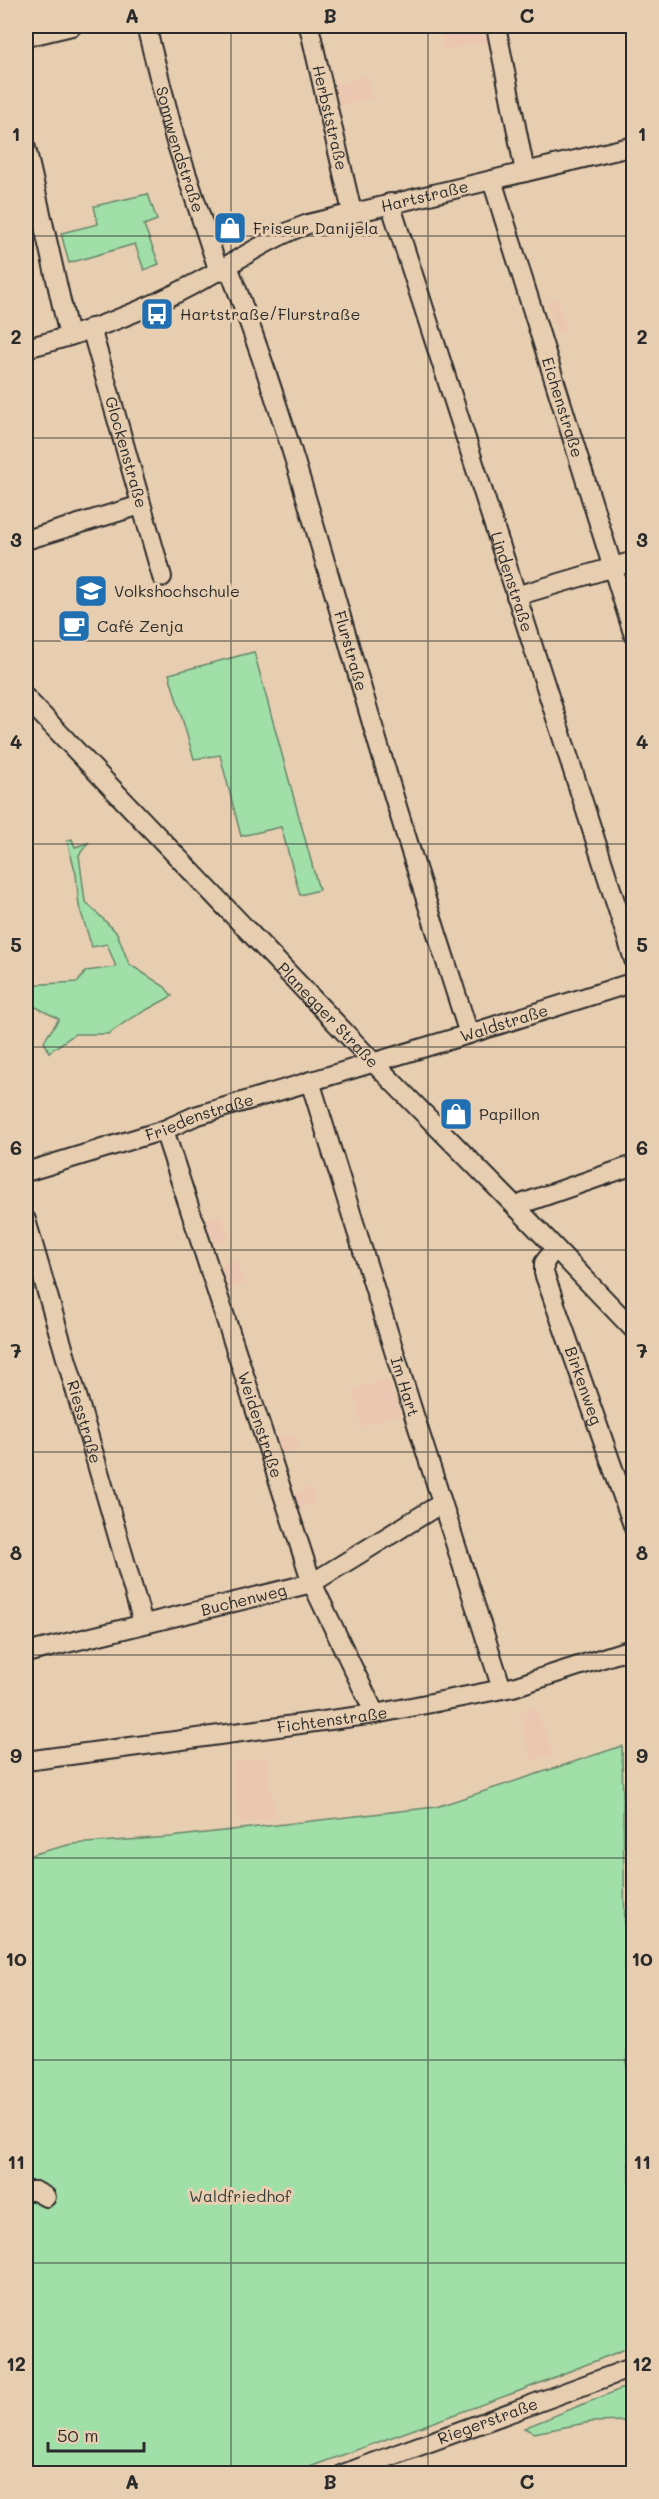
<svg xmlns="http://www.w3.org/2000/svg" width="659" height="2499" viewBox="0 0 659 2499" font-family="Mali,sans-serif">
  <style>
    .built { fill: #ebc7b1 }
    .green { fill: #a0dfa8; stroke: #66856a; stroke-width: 1.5 }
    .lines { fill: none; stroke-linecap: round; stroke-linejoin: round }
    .minor-casing { stroke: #2b2b2b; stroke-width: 22 }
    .minor { stroke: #e8ceb0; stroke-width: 18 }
    .grid { fill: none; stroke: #2b2b2b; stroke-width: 1.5; stroke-opacity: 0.55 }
    .labels { text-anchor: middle; stroke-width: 6; stroke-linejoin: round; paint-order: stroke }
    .street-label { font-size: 16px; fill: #2b2b2b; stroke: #e8ceb0 }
    .poi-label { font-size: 16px; fill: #2b2b2b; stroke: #e8ceb0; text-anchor: start }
    .park-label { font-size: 16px; fill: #373d38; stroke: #e8ceb0 }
    .neatline { fill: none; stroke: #2b2b2b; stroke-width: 2 }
    .grid-label { font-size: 20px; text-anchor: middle; font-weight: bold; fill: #2b2b2b }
  </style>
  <rect width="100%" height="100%" fill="#e8ceb0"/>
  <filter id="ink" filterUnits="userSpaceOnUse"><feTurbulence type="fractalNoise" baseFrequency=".0167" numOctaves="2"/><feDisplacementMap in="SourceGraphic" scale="12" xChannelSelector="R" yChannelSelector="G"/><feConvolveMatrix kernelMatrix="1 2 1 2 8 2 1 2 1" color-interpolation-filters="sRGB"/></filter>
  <g filter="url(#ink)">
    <g class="built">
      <path d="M439 26H488L491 42 443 50Z"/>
      <path d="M367 76 372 99 337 107 332 84Z"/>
      <path d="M557 298 567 331 557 334 547 301Z"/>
      <path d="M221 1214 229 1239 210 1245 202 1220Z"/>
      <path d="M236 1259 244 1284 226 1290 218 1265Z"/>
      <path d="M388 1379 401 1414 361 1427 353 1389Z"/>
      <path d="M294 1433 299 1448 279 1455 274 1439Z"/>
      <path d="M310 1487 316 1502 297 1509 292 1493Z"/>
      <path d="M536 1707 553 1754 532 1761 519 1713Z"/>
      <path d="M267 1757 275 1818 239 1823 232 1762Z"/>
    </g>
    <g class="green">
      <path d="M148 194 157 220 144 225 159 264 144 270 135 244 69 263 61 233 98 224 94 206Z"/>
      <path d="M254 652 319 890 300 895 281 827 241 836 220 755 194 759 169 674Z"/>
      <path d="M72 839 75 847 88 843 79 855 85 901 117 933 129 964 165 987 172 996 130 1019 108 1034H75L49 1052 44 1041 59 1019 32 1005 26 985 78 982 86 971 116 967 107 944 92 947 79 906 76 874 67 841Z"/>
      <path d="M622 1746 629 2182H634L633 2346 522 2390 293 2473H26V1856L72 1844 170 1837 436 1807Z"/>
      <path d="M633 2384V2421L591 2422 534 2433 524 2428Z"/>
    </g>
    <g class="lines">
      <defs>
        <g id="minor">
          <path id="s1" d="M146 26 175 139 219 272"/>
          <path id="s2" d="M309 26 352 212"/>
          <path d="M496 26 525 172"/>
          <path d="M26 37 72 26"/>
          <path d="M26 148 69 336"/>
          <path id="s3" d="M492 180 634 636"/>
          <path id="s4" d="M390 203 634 960"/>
          <path id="s5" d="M228 266C292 431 335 602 386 770 412 858 441 946 469 1034"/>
          <path id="s6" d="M91 328 162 577"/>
          <path id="s7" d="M26 348C84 334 144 311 198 282 234 263 269 238 308 224L634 146"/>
          <path d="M26 540 141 505"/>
          <path d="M516 596 634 561"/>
          <path id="s8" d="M26 698 374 1063 517 1208 634 1330"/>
          <path id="s9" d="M310 1081 414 1415 502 1689"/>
          <path id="s10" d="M164 1130 312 1583 375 1714"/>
          <path id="s11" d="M26 1172 164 1130 195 1116 469 1034 634 982"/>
          <path d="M517 1208 524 1203 634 1165"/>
          <path id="s12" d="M26 1220 143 1623"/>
          <path id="s13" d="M555 1248 544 1263V1273L634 1528"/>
          <path id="s14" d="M26 1653 312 1583 442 1503"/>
          <path id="s15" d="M26 1761 375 1714 513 1687 634 1648"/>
          <path d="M26 2191H35L46 2197"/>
          <path id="s16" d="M343 2474 634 2367"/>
        </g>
      </defs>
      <use href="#minor" class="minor-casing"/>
      <use href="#minor" class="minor"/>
    </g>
  </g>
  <path class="grid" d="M231 26V2474M428 26V2474M26 236H634M26 438H634M26 641H634M26 844H634M26 1047H634M26 1250H634M26 1452H634M26 1655H634M26 1858H634M26 2060H634M26 2263H634"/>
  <defs>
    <symbol id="shop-square" viewBox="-11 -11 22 22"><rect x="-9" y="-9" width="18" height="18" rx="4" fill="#1f6fb2" stroke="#e8ceb0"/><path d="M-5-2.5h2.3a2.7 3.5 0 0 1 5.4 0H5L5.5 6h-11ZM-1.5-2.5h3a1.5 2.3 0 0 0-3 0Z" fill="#fff"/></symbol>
    <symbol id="bus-square" viewBox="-11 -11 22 22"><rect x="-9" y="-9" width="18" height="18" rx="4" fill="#1f6fb2" stroke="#e8ceb0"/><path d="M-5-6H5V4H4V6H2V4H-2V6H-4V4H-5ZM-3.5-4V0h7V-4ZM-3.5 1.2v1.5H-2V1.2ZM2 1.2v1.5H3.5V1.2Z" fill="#fff"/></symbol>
    <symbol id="university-square" viewBox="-11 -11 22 22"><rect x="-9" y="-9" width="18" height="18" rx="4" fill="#1f6fb2" stroke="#e8ceb0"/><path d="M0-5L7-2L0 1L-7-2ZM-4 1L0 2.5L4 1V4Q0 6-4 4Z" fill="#fff"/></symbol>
    <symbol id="cafe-square" viewBox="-11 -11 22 22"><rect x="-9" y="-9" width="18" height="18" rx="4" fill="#1f6fb2" stroke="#e8ceb0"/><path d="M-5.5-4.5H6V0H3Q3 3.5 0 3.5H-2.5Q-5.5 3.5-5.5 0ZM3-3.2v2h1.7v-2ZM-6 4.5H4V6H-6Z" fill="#fff"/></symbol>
  </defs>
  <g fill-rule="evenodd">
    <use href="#shop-square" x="211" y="209" width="38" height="38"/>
    <use href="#bus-square" x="138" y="295" width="38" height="38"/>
    <use href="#university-square" x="72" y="572" width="38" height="38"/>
    <use href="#cafe-square" x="55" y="607" width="38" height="38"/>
    <use href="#shop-square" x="437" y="1095" width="38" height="38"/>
  </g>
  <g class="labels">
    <g class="street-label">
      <text dy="6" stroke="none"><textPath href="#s2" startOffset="94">Herbststraße</textPath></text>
      <text dy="6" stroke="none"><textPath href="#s1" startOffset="128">Sonnwendstraße</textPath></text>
      <text dy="6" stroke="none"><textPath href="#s7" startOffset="429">Hartstraße</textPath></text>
      <text dy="6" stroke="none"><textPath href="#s3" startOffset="238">Eichenstraße</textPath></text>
      <text dy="6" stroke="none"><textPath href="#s6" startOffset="129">Glockenstraße</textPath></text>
      <text dy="6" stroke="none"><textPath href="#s4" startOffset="398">Lindenstraße</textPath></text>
      <text dy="6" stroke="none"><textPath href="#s5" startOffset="404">Flurstraße</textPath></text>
      <text dy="6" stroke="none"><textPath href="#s8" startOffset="438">Planegger Straße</textPath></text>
      <text dy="6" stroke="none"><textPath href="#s11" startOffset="501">Waldstraße</textPath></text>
      <text dy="6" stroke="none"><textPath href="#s11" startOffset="182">Friedenstraße</textPath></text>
      <text dy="6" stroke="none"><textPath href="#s9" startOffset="320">Im Hart</textPath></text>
      <text dy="6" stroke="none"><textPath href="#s13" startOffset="148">Birkenweg</textPath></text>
      <text dy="6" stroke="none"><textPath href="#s12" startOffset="210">Riesstraße</textPath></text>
      <text dy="6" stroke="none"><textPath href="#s10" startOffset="310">Weidenstraße</textPath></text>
      <text dy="6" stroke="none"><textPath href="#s14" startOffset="224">Buchenweg</textPath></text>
      <text dy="6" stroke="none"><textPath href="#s15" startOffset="309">Fichtenstraße</textPath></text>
      <text dy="6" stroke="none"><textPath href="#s16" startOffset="154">Riegerstraße</textPath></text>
    </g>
    <g class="poi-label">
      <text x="253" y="234">Friseur Danijela</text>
      <text x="180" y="320">Hartstraße/Flurstraße</text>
      <text x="114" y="597">Volkshochschule</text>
      <text x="97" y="632">Café Zenja</text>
      <text x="479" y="1120">Papillon</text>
    </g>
    <g class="park-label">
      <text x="240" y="2202">Waldfriedhof</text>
    </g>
  </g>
  <rect width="659" height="2499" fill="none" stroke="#e8ceb0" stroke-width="66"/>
  <path d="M48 2442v9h96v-9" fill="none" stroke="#2b2b2b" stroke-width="3"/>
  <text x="57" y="2442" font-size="18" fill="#2b2b2b" stroke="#e8ceb0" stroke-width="4.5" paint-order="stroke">50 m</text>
  <rect x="33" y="33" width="593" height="2433" class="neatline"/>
  <g class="grid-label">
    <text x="132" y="23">A</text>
    <text x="330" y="23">B</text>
    <text x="527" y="23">C</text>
    <text x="16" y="141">1</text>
    <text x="642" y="141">1</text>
    <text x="16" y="344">2</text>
    <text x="642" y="344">2</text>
    <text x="16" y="547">3</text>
    <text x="642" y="547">3</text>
    <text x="16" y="749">4</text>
    <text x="642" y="749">4</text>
    <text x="16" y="952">5</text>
    <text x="642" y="952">5</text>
    <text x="16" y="1155">6</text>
    <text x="642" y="1155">6</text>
    <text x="16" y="1358">7</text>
    <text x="642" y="1358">7</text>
    <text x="16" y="1560">8</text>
    <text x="642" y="1560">8</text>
    <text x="16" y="1763">9</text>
    <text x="642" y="1763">9</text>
    <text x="16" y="1966">10</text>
    <text x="642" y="1966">10</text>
    <text x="16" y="2169">11</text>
    <text x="642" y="2169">11</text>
    <text x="16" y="2371">12</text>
    <text x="642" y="2371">12</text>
    <text x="132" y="2489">A</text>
    <text x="330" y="2489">B</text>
    <text x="527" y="2489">C</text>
  </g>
</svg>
